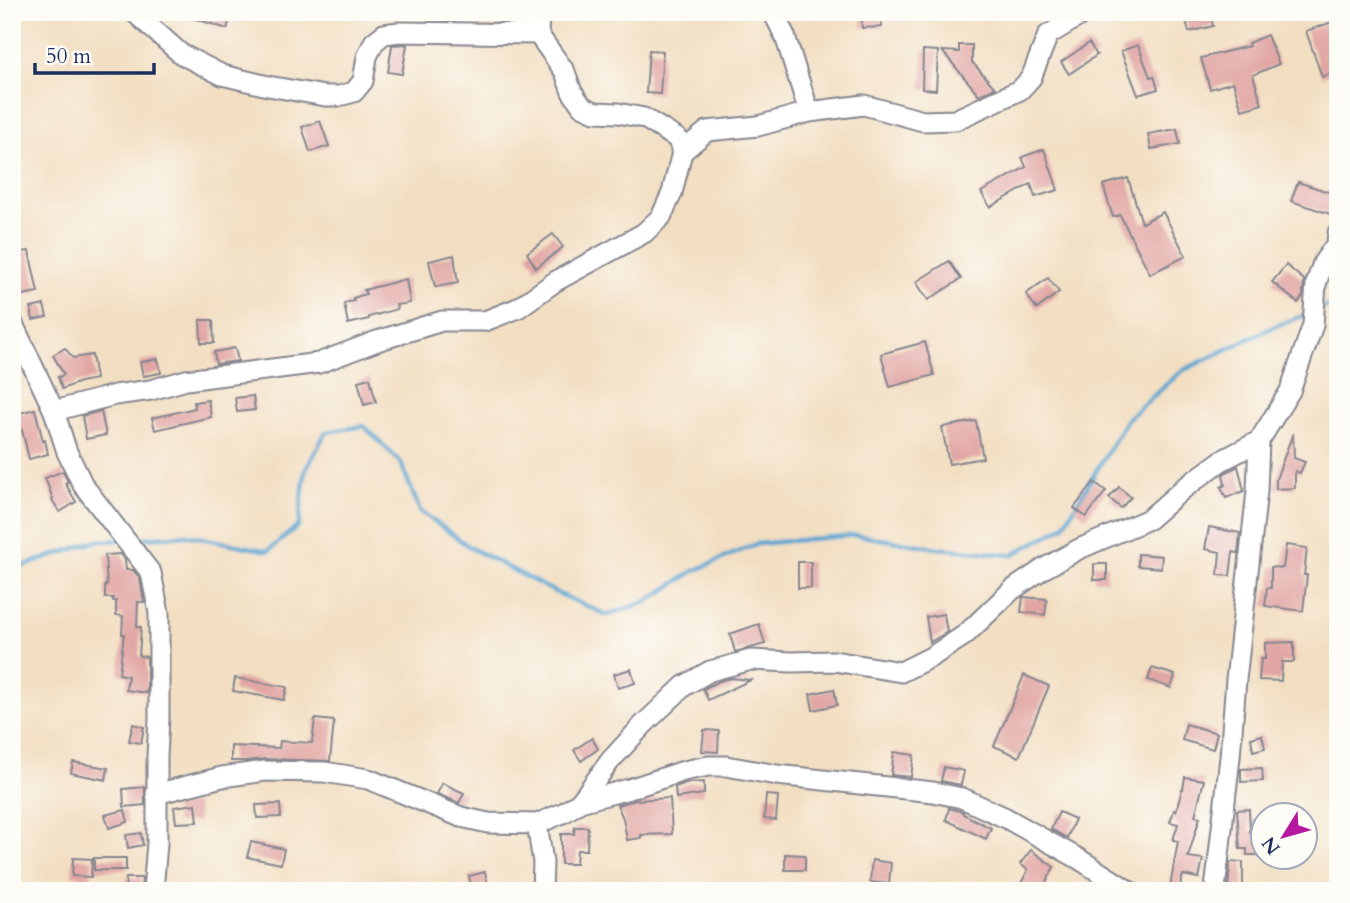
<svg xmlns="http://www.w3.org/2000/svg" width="1350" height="903" viewBox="0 0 1350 903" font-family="Cardo,serif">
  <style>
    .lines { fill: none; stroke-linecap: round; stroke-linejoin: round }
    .stream { stroke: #59a3d0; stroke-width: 4.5 }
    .building { fill: #e1a5a3 }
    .minor-casing { stroke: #868690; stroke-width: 23 }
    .minor { stroke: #fff; stroke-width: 19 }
  </style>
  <rect width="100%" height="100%" fill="#fdfcf7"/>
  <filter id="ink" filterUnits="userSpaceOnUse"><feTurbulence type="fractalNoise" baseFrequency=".0143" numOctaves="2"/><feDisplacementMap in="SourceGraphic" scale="14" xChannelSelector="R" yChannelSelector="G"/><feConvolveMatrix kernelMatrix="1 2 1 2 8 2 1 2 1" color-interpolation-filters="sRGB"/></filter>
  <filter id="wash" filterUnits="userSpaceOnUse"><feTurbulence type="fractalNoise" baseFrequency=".00686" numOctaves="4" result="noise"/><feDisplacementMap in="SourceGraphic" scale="28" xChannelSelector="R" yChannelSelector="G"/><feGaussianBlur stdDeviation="1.57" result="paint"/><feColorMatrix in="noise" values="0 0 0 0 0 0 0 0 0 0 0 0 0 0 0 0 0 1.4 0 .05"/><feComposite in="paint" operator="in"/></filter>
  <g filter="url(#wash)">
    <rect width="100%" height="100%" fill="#f2dec1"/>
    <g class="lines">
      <g class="stream">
        <path d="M1320 309 1338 302"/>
        <path d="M131 539 186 535 268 551 299 525 305 471 326 432 364 426 401 463 420 511 471 548 557 593 607 615 646 602 694 571 756 544 856 535 938 548 1012 555 1063 527 1127 419 1182 371 1273 327 1308 314"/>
        <path d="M12 570 96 541 119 540"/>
      </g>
    </g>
    <g id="blocks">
      <g class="building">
        <path d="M184 12H232L227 29 184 15Z"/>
        <path d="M861 12H881L882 27 862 28Z"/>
        <path d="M1184 12H1210L1213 26 1189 32Z"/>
        <path d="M1338 20V71L1322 77 1306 31Z"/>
        <path d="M1267 35 1279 64 1253 75 1262 104 1242 110 1233 82 1210 89 1201 58 1249 46 1248 43Z"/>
        <path d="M1089 43 1097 55 1069 74 1061 62Z"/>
        <path d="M404 44 407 45 402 74 388 72 392 45Z"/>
        <path d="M959 45H972V62L995 88 979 95 942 51 959 52Z"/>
        <path d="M1138 45 1150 77 1154 76 1158 89 1138 95 1121 51Z"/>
        <path d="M649 50 663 51 660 94 646 93Z"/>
        <path d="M923 50 938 51 936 90 922 89Z"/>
        <path d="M320 121 329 146 310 152 302 127Z"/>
        <path d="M1177 129 1180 144 1151 149 1148 134Z"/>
        <path d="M1044 149 1058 190 1035 197 1031 184 990 207 981 192 1026 167 1022 157Z"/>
        <path d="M1128 178 1142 223 1163 212 1186 256 1150 274 1120 215 1113 217 1103 185Z"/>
        <path d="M1298 182 1338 195 1333 215 1291 201Z"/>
        <path d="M553 234 563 247 536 268 527 253Z"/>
        <path d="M29 251 38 292 17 296 14 283H16L12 253Z"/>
        <path d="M454 255 458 283 435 287 429 261Z"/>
        <path d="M949 261 961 279 928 300 916 282Z"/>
        <path d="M1286 265 1304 280 1303 296 1298 303 1272 282Z"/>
        <path d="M1048 278 1059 292 1037 309 1026 294Z"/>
        <path d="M406 279 410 303 396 305 397 309 369 317V319L348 324 344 303 354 301 353 298 366 294 364 290Z"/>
        <path d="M44 305 47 317 33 320 31 308Z"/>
        <path d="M200 320H213L214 343H201Z"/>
        <path d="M925 342 934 375 890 387 881 354Z"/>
        <path d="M65 348 73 358 92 355 96 379 80 382 62 389 58 377 64 375 53 355Z"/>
        <path d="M235 348 238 361 216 364 214 352Z"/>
        <path d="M158 359 161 373 143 376 140 362Z"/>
        <path d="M370 378 376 402 364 405 358 381Z"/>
        <path d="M253 396 255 410 237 412 235 398Z"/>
        <path d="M208 400 211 417 155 430 152 418 195 408 194 402Z"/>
        <path d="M35 409 43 441 45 440 48 454 29 459 22 430 19 431 15 414Z"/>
        <path d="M101 411 106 435 86 439 82 416Z"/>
        <path d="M976 421 983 458 949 464 942 427Z"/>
        <path d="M1293 433 1294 458 1305 462 1300 473 1295 471V488L1276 489V479Z"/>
        <path d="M1238 466 1244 491 1226 498 1221 487 1225 485 1223 474Z"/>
        <path d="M63 471 68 482 65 483 76 502 60 512 52 500 53 499 45 478Z"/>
        <path d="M1094 482 1106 491 1086 517 1074 508Z"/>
        <path d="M1119 487 1131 497 1121 508 1109 498Z"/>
        <path d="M1209 527 1240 533 1238 553 1233 552 1230 576 1218 575 1220 552 1205 549Z"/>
        <path d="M1286 545 1307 548 1304 575H1307L1303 611 1265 606 1267 588H1271V567L1283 568Z"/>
        <path d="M121 554 125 560 126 570H133L140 578 144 602H138L137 627H141L139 656 147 657V693L126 690 128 676 119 674 124 634H122L123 616 116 615V601H113V598H105V585H107L105 555Z"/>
        <path d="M1138 554 1162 556 1161 568 1138 566Z"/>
        <rect x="798" y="562" width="13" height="26"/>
        <rect x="1094" y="564" width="13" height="16"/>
        <path d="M1023 597 1047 599 1045 615 1021 612Z"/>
        <path d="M944 614 947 632 930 642 926 617Z"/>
        <path d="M759 624 765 644 735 652 730 634Z"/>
        <path d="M1294 642V662H1282L1281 681 1259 680 1261 659H1265V643Z"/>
        <path d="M1152 668 1175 675 1171 688 1148 680Z"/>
        <path d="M631 669 635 683 618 688 614 674Z"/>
        <path d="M1024 675 1049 686 1019 757 994 746Z"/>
        <path d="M235 678 287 687 284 700 233 691Z"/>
        <path d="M730 678 751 680 708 700 703 689 720 681Z"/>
        <path d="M834 689 837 705 813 710 810 694Z"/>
        <path d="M315 719 334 721 330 761 265 759 245 761H231V746L279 748 280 741 312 743Z"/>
        <path d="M133 724 144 727 141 743 129 741Z"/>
        <path d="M1186 724 1217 733 1213 749 1182 740Z"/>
        <path d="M704 730 719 731 718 752 702 751Z"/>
        <path d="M1262 735 1265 748 1253 751 1251 738Z"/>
        <path d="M592 738 598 749 581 761 574 750Z"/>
        <path d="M894 752 914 755 911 777 891 775Z"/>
        <path d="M73 762 108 768 106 780 71 773Z"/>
        <path d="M944 767 964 771 961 785 941 781Z"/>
        <path d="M1262 768 1263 781 1241 782V769Z"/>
        <path d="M1185 777 1204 780 1195 816 1200 817 1188 857 1203 859 1199 878 1183 875 1179 889 1170 887 1178 841 1173 840 1178 824 1170 822 1174 810 1176 811 1182 789H1183Z"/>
        <path d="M704 782V794L676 798 675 787 688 783Z"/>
        <path d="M442 783 464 793 459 803 437 794Z"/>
        <path d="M145 787V805L124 807 123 789Z"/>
        <path d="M766 795 778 796 776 820 764 819Z"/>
        <path d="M670 798 672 834 641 835V838L627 840 623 818 617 805 636 800Z"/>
        <path d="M196 804 198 822 176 823 174 807Z"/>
        <path d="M280 804 281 817 257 818 256 805Z"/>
        <path d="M949 808 963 812V814L991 828 986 839 946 820Z"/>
        <path d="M1249 809 1250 832 1263 831V855H1247V849H1240L1237 810Z"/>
        <path d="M125 810 128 822 109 828 105 815Z"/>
        <path d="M1059 812 1075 819 1067 838 1051 829Z"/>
        <path d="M575 827H588L587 850H577L576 864H561V834H574Z"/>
        <path d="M141 833 143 845 128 848 126 835Z"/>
        <path d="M251 842 284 849 281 864 247 857Z"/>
        <path d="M1031 850 1054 867 1042 891H1027L1019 887 1028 870 1020 864Z"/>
        <path d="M785 854 805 855V870H785Z"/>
        <path d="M73 858 92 859 91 877 72 876Z"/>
        <rect x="94" y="858" width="32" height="12"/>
        <path d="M872 860 891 863 889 884 870 882Z"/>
        <path d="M1230 862H1243V891H1228Z"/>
        <path d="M485 872 488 885 471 889 469 876Z"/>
        <path d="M126 878H142L141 891H125Z"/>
      </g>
    </g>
  </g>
  <g filter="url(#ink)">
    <use href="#blocks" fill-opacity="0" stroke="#868690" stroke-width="2"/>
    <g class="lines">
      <defs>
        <g id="minor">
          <path d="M134 12 181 54 222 75 268 86 325 96H339L354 92 363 81 367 57 374 42 384 34 399 32 538 34"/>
          <path d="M773 12 785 36 809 112"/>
          <path d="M682 152 707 131 758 126 809 112 864 105 923 121 955 120 1020 90 1031 78 1048 35 1086 12"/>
          <path d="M12 322 54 411 67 452 83 485 151 573 159 613V719L157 756V843L153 891"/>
          <path d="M54 411 115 395 151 390 186 380 319 363 377 341 442 321H485L518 308 556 281 644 233 661 217 672 193 682 152 678 139 644 118 618 113 595 112 582 106 572 92 565 72 538 34 539 12"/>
          <path d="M156 794 222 777 265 771 324 772 368 779 461 817 488 823 537 824 565 812 580 802 610 761 643 725 684 686 710 671 751 660 792 662 834 661 901 672 931 657 965 635 1012 590 1043 569 1079 549 1149 519 1183 489 1221 461 1259 441"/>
          <path d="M580 802 629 789 684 771 708 766H726L777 775 933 792 962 798 1006 818 1079 859 1129 891"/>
          <path d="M537 824 543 862 542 891"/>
          <path d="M1214 891 1216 881 1230 757 1236 680 1257 491 1259 441 1290 391 1313 325 1316 284 1323 263 1337 243 1338 233"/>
        </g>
      </defs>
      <use href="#minor" class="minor-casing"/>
      <use href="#minor" class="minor"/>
    </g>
  </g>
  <rect width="1350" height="903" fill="none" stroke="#fdfcf7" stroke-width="42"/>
  <g transform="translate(1284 836) rotate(233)"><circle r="33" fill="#fdfcf7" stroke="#a3aaba" stroke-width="2"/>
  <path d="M0-5L12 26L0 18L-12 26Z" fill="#b5179e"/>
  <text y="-10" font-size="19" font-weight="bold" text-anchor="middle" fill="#1b2f5e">N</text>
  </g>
  <path d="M35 63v10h119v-10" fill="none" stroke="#1b2f5e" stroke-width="3.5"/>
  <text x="46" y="63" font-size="21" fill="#1b2f5e" stroke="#fdfcf7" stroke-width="5" paint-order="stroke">50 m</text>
</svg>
